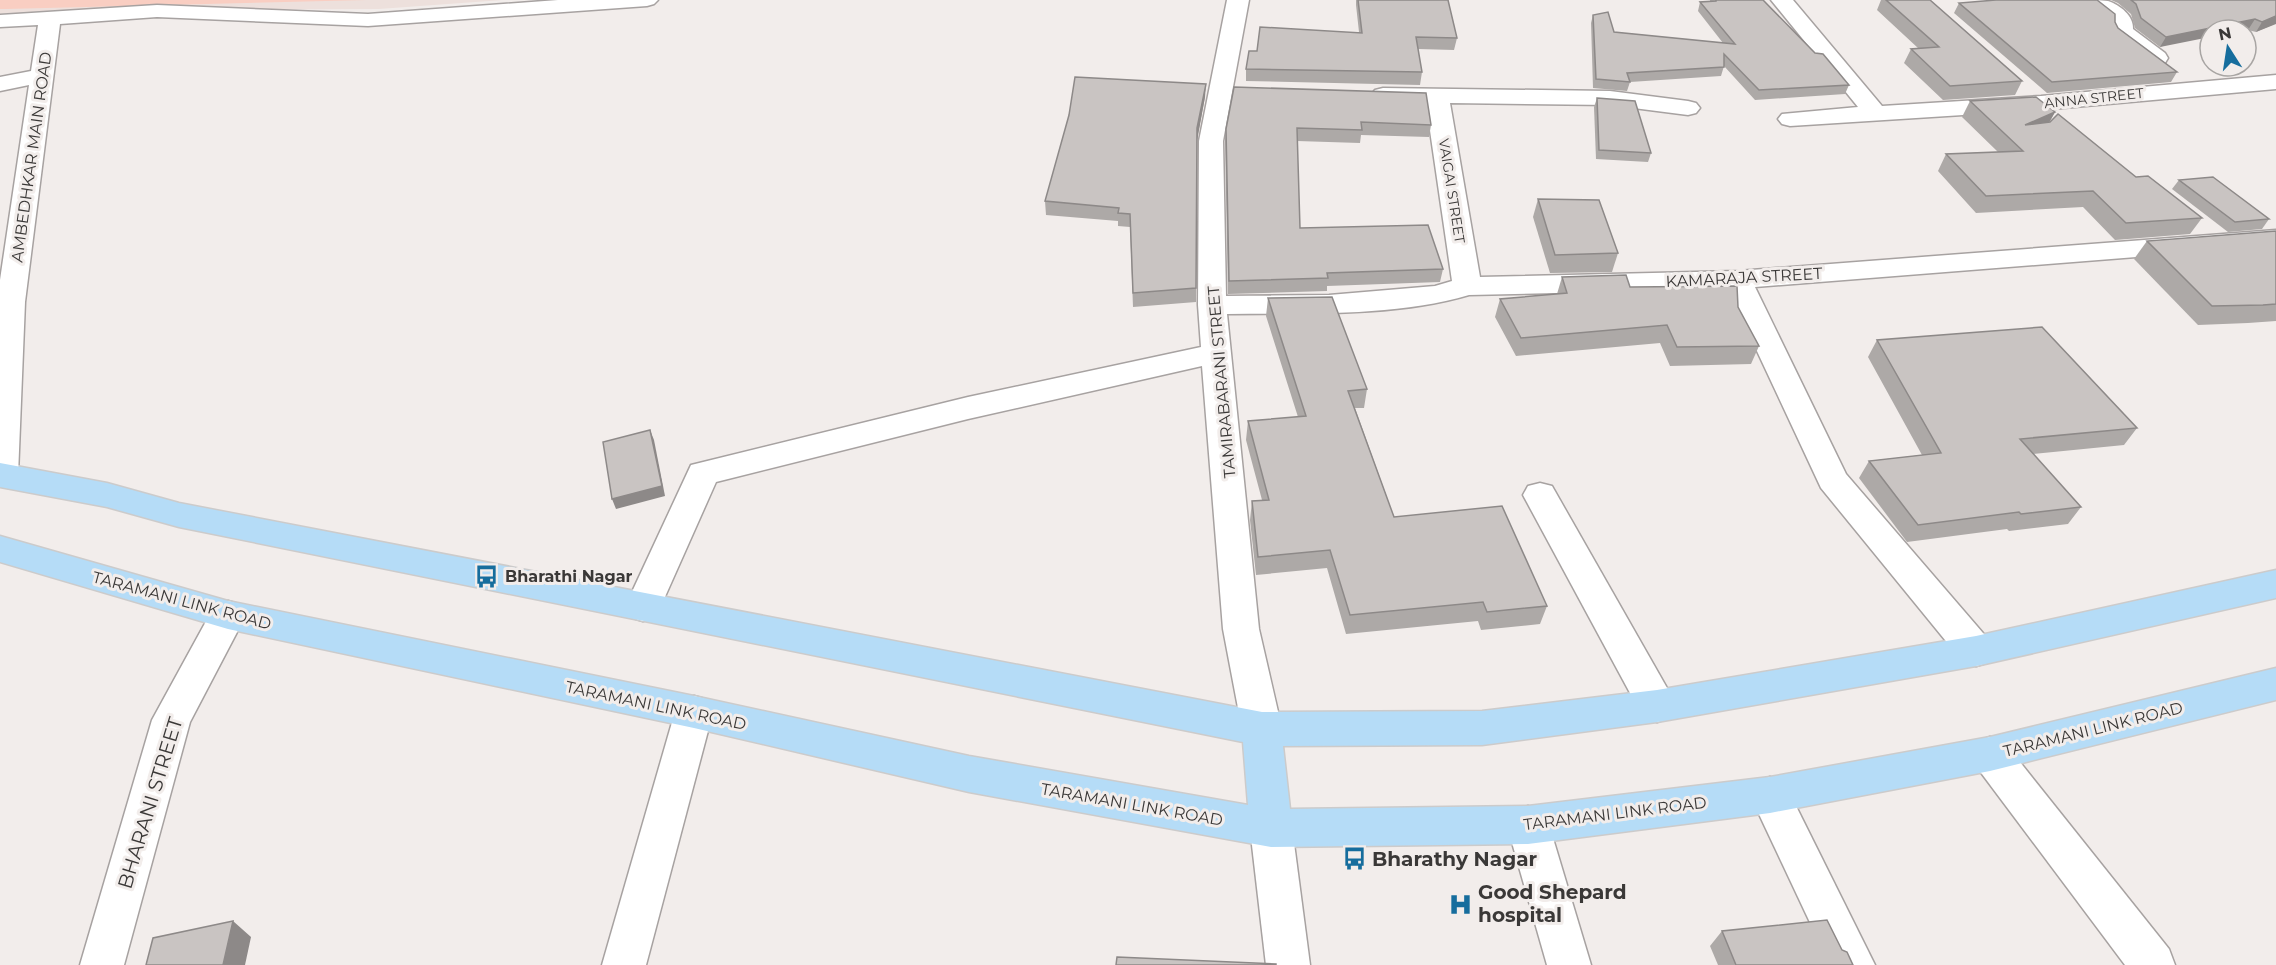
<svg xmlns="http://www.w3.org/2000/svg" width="2276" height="965" viewBox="0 0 2276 965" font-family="Montserrat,sans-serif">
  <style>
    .built { fill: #ede0dc }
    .green { fill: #f9cec2 }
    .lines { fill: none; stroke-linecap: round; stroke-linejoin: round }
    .minor-casing { stroke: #a7a2a1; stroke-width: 3 }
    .major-casing { stroke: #cccbcb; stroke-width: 3 }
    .minor { fill: #fff; fill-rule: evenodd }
    .major { fill: #b5dcf7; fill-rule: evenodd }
    .wall { fill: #ada9a7 }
    .shaded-wall { fill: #8d8988 }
    .building { fill: #c9c4c2; stroke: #8d8988; stroke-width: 1.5 }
    .labels { text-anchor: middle; stroke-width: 6; stroke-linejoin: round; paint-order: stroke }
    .far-street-label { font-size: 14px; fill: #3a3837; stroke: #f2edeb }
    .street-label { font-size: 16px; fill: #3a3837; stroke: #f2edeb }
    .poi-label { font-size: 16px; font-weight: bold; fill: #3a3837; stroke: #f2edeb; text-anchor: start }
    .near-street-label { font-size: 20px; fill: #3a3837; stroke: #f2edeb }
    .near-poi-label { font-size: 20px; font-weight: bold; fill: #3a3837; stroke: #f2edeb; text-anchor: start }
  </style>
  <rect width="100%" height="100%" fill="#f2edeb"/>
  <path class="built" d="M0 0H503L379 9 95 10 37 26 0 22Z"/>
  <path class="green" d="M0 0H367L6 9H0Z"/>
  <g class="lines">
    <defs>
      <g id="minor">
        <path d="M558 0H658L654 4 647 6 368 26 157 17 60 24 25 302 18 475 14 483 0 486V280L29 85 0 91V77L31 71 38 25 0 27V15L157 5 368 14Z"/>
        <path d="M1227 0H1249L1223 141 1226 296 1329 295 1435 286 1452 281 1426 103 1375 100 1371 95 1375 90 1383 88 1610 91 1688 101 1696 103 1700 108 1696 113 1688 115 1610 105 1450 103 1480 277 1738 271 2276 230V246L1755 287 1846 474 1989 640 1995 651 1989 662 1976 666 1963 662 1821 488 1728 289 1469 295C1395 317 1304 313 1227 314L1259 629 1282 729 1276 741 1262 746 1248 741 1242 729 1223 629 1202 366 968 419 716 482 656 617 643 621 630 617 625 607 691 465 968 397 1201 347 1198 305 1199 141Z"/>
        <path d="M1771 0H1793L1882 106 2041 96 2276 75V89L2041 110 1790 126 1782 124 1778 119 1782 114 1858 107Z"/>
        <path d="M2082 0C2090 0 2101 0 2108 1 2120 5 2134 16 2133 29L2165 53 2168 58 2165 63C2146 68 2129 47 2114 36L2111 31 2112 23Z"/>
        <path d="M1540 483 1552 486 1671 695 1676 706 1671 717 1657 722 1643 717 1523 495 1528 486Z"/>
        <path d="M228 601 241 605 246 615 190 722 124 965H80L152 720 215 605Z"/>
        <path d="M694 696 708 700 713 712 646 965H602L675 712 680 700Z"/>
        <path d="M1990 737 2004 742 2169 949 2175 965H2125L1976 766 1970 754 1976 742Z"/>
        <path d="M1770 777 1784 782 1875 965H1830L1750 795 1756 782Z"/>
        <path d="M1528 806 1543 812 1549 825 1591 965H1547L1507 825 1513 812Z"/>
        <path d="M1271 809 1286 815 1292 828 1310 965H1266L1250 828 1256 815Z"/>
      </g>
      <path id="major" d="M0 463 107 483 179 503 1262 712 1482 711 1657 690 1976 636 2276 570V598L1976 666 1657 722 1482 745 1283 746 1290 809 1528 806 1770 777 1990 737 2276 668V700L1990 771 1770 813 1528 844 1271 847 969 792 694 728 228 629 0 562V536L228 601 694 696 969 756 1248 805 1243 742 179 527 107 507 0 487Z"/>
    </defs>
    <use href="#minor" class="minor-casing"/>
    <use href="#major" class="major-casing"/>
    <use href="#minor" class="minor"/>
    <use href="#major" class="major"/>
  </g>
  <g class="wall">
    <path d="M1356 0H1448L1457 38 1454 50 1418 49 1422 72 1420 85 1246 81V69L1257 51 1359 32 1356 5Z"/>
    <path d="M1710 0H1763L1815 53 1849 85 1845 94 1755 100 1724 66 1721 76 1630 82 1627 91 1593 88 1591 23 1593 15 1614 32 1723 43 1698 11 1700 2 1710 1Z"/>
    <path d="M1881 0H1930L2022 81 2015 95 1943 100 1904 63 1911 49 1918 48 1877 10Z"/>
    <path d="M2111 0H2276L2272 25 2256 32 2248 30H2210L2160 47 2135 28 2131 14 2118 3Z"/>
    <path d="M1959 3 2115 22 2118 28 2177 72 2171 82 2047 93 1954 13Z"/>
    <path d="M1234 87 1431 125 1429 137 1361 135 1360 143 1297 141 1300 228 1443 269 1440 282 1327 286V291L1228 294 1225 141 1226 129Z"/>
    <path d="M1205 97 1197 139 1196 302 1133 307 1130 227 1118 226V221L1046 215 1045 201Z"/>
    <path d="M1597 98 1651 153 1648 162 1596 159 1594 107Z"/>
    <path d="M1970 101 2055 112 2049 123 2202 218 2190 234 2115 240 2083 207 1976 213 1938 171 1946 154 1998 152 1962 117Z"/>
    <path d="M2179 180 2269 219 2262 229 2228 232 2172 189Z"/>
    <path d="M1538 199 1618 253 1612 272 1550 273 1533 217Z"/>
    <path d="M2276 231V321L2248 323 2198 325 2134 259 2147 241Z"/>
    <path d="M1562 277 1738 307 1759 346 1751 364 1670 366 1660 343 1516 356 1495 317 1500 299 1557 294Z"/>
    <path d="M1268 298 1367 389 1364 408H1355L1394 517 1547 606 1540 624 1481 630 1478 621 1346 634 1327 568 1256 575 1250 520 1252 501 1262 500 1246 440 1248 421 1298 417 1266 316Z"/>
    <path d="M1877 340 2137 428 2124 445 2033 454 2081 507 2068 524 2009 531 2007 529 1907 542 1859 478 1869 461 1922 455 1868 357Z"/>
    <path d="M1722 931 1853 965H1718L1710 946Z"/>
  </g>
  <g class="shaded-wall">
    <path d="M2276 16V24L2256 32 2262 22Z"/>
    <path d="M2255 19 2248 30H2210V37L2160 47 2166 37Z"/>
    <path d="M1206 84 1205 97 1197 141V128Z"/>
    <path d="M2055 112 2046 128 2025 125Z"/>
    <path d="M650 430 654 440 665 496 616 509 612 499Z"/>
    <path d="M233 921 251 937 245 965H223Z"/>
  </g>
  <g class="building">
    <path d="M1358 0H1448L1457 38 1416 37 1422 72 1246 69 1249 51H1257L1260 27 1362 33Z"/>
    <path d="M1716 0H1763L1815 53 1823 54 1849 85 1759 90 1724 54V67L1627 73 1630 82 1596 79 1593 15 1608 12 1614 32 1735 44 1700 2 1716 1Z"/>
    <path d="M1886 0H1930L2022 81 1950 86 1911 49 1939 47Z"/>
    <path d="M1996 0H2097L2115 14V22L2118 28 2177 72 2052 82 1959 3Z"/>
    <path d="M2131 0H2276V16L2262 22 2255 19 2166 37 2141 18 2136 4Z"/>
    <path d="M1075 77 1206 84 1197 128 1196 288 1133 293 1130 214 1118 213 1119 208 1045 201 1069 115Z"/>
    <path d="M1234 87 1426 93 1431 125 1361 122 1362 130 1297 128 1300 228 1428 225 1443 269 1327 273 1328 278 1229 281 1226 129Z"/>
    <path d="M2036 97 2055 112 2025 125 2050 122 2058 114 2136 177 2148 176 2202 218 2126 223 2093 191 1986 196 1946 154 2023 151 1970 101Z"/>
    <path d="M1597 98 1635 101 1651 153 1599 150Z"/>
    <path d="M2213 177 2269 219 2235 222 2179 180Z"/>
    <path d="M1538 199 1599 200 1618 253 1555 255Z"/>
    <path d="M2276 231V304L2263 305 2212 306 2147 241Z"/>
    <path d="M1626 275 1630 287 1737 286 1738 307 1759 346 1677 347 1667 325 1521 338 1500 299 1567 293 1562 277Z"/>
    <path d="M1332 297 1367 389 1348 391 1394 517 1502 506 1547 606 1487 612 1483 602 1350 615 1330 550 1258 557 1252 501 1269 500 1248 421 1306 416 1268 298Z"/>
    <path d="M2042 327 2137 428 2020 439 2081 507 2021 514 2019 512 1918 525 1869 461 1941 453 1877 340Z"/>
    <path d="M650 430 662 486 612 499 603 442Z"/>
    <path d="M1827 920 1842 950 1847 952 1853 965H1736L1722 931Z"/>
    <path d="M233 921 223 965H146L153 938Z"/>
    <path d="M1117 957 1276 964V965H1116Z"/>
  </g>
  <defs>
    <symbol id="bus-bare" viewBox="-9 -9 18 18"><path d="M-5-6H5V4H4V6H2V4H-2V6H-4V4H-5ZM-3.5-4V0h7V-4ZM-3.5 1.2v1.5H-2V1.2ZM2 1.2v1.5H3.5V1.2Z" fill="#166d9d" stroke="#f2edeb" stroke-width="2.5" paint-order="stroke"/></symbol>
    <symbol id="hospital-bare" viewBox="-9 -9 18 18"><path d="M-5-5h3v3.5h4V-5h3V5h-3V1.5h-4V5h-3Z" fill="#166d9d" stroke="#f2edeb" stroke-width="2.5" paint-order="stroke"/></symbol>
  </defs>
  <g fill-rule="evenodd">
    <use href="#bus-bare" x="470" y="560" width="33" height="33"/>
    <use href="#bus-bare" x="1338" y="842" width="33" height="33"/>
    <use href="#hospital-bare" x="1444" y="888" width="33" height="33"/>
  </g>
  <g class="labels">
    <g class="far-street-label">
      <text transform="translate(2094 98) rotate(-6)" y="5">ANNA STREET</text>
      <text transform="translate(1452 191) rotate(81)" y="5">VAIGAI STREET</text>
    </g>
    <g class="street-label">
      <text transform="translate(31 157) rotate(-82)" y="6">AMBEDHKAR MAIN ROAD</text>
      <text transform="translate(1744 277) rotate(-3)" y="6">KAMARAJA STREET</text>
      <text transform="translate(1221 382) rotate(-95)" y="6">TAMIRABARANI STREET</text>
      <text transform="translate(182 600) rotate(15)" y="6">TARAMANI LINK ROAD</text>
      <text transform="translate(656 705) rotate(12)" y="6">TARAMANI LINK ROAD</text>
      <text transform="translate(2093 729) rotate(-14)" y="6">TARAMANI LINK ROAD</text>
      <text transform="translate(1132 804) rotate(10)" y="6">TARAMANI LINK ROAD</text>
      <text transform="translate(1615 813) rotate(-7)" y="6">TARAMANI LINK ROAD</text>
    </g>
    <g class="poi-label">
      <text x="505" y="582">Bharathi Nagar</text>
    </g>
    <g class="near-street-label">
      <text transform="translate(150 803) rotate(-73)" y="7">BHARANI STREET</text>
    </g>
    <g class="near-poi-label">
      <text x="1372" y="866">Bharathy Nagar</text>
      <text x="1478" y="899">Good Shepard<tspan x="1478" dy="23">hospital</tspan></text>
    </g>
  </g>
  <g transform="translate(2228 48) rotate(348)"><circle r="28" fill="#f2edeb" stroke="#a8a5a3" stroke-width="1.5"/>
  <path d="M0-4.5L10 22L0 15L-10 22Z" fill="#166d9d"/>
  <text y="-9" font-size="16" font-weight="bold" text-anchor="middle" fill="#3a3837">N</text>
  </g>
</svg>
